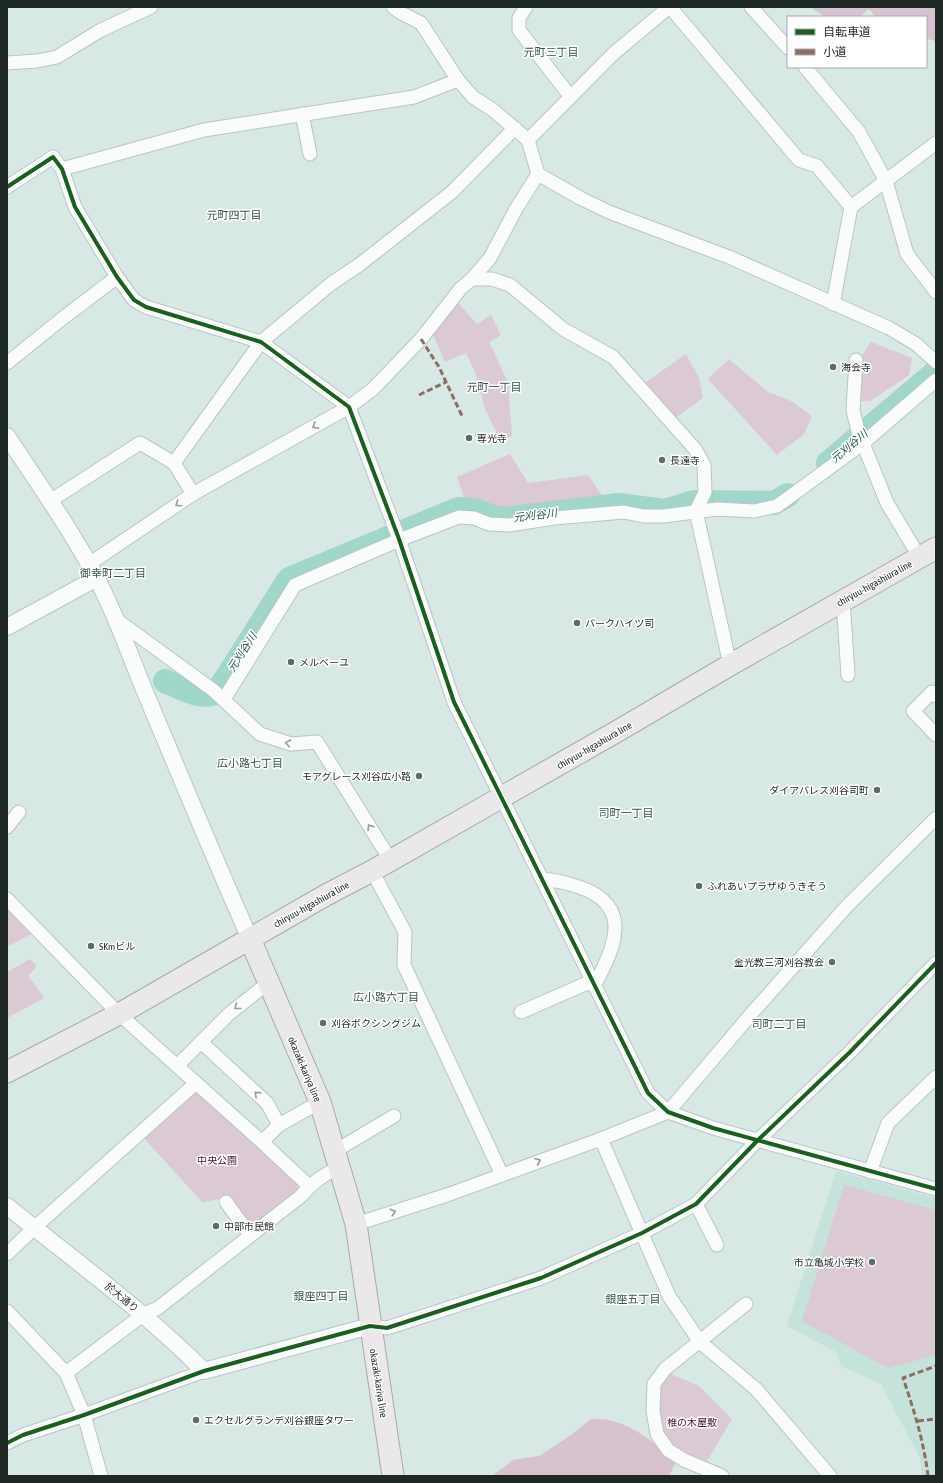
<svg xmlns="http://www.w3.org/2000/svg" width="943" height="1483" viewBox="0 0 943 1483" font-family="'Asap Condensed','Noto Sans JP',sans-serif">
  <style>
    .built { fill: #c5e2db }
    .green { fill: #dbc9d4 }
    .forest { fill: #d7c2d0 }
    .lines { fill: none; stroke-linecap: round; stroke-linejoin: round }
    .river { stroke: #a1d6cb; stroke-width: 24 }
    .minor-casing { stroke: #b8c6c3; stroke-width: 15 }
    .tertiary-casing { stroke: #b8c6c3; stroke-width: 18 }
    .primary-casing { stroke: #a9a8ab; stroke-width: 23 }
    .minor { stroke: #f9fcfb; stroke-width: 13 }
    .tertiary { stroke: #f9fcfb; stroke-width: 16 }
    .primary { stroke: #eae8ea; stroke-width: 21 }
    .quiet { stroke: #8d6e63; stroke-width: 3; stroke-dasharray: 6 3; stroke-linecap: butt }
    .cycleway-casing { stroke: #fff; stroke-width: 6 }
    .cycleway { stroke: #1b5e20; stroke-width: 4 }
    .oneway { stroke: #969d9b }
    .poi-dot { fill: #5f6c69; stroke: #fff; stroke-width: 1.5 }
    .labels { text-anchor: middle; stroke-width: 3; stroke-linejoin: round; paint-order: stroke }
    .poi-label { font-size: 10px; fill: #1e2926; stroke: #fff; text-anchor: start }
    .street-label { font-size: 10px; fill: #1e2926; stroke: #fff }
    .park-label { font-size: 10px; fill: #4c0f36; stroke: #fff }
    .neighbourhood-label { font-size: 11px; fill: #3a544e; stroke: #fff }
    .water-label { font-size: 11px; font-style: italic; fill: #225a50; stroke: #fff }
  </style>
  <rect width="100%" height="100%" fill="#d8e9e5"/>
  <path class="built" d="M836 1171 936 1198V1476H922L920 1458 881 1384 841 1366 836 1352 787 1326Z"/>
  <g class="green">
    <path d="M458 303 477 324 491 315 501 335 489 342 508 382 512 436 501 442 485 409 475 372 466 353 445 362 432 332Z"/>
    <path d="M871 342 912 358 909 375 870 401H858L860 359Z"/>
    <path d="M686 354 699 378 703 398 675 418 645 383Z"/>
    <path d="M729 359 768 392 791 401 812 416 804 434 777 455 708 379Z"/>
    <path d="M510 454 528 483 588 475 603 497 507 509 467 506 457 477Z"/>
    <path d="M7 908 31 934 7 947Z"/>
    <path d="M30 959 37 966 28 976 44 998 7 1018V972Z"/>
    <path d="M196 1089 297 1181 298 1191 251 1227 227 1198 202 1202 143 1137Z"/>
    <path d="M844 1185 936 1210V1355L888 1368 802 1321Z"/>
    <path d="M669 1373 699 1386 732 1419 707 1461 686 1454 671 1444 662 1432 659 1410V1386Z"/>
  </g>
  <g class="forest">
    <path d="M810 7H936V43L933 40 926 39V17H876L869 9 859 17H826Z"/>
    <path d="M591 1419C598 1419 606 1419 613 1421 638 1428 657 1445 676 1462L669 1476H492L513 1460 539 1456 571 1435Z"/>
  </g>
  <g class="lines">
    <g class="river">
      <path d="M828 463 936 372"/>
      <path d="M165 681C180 687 203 702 218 691L289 579 458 509 474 510 490 516 503 519 619 505 665 511 694 502 774 503 788 495"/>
    </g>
    <defs>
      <g id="minor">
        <path d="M393 7 401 13 421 23 458 80 473 97 493 110 528 140 538 174"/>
        <path d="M526 7 519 18V30L570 96"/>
        <path d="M670 7 799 160 817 166 851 207"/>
        <path d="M751 7 788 48"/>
        <path d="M7 63 37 61 57 57 101 30 151 7"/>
        <path d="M805 67 859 132 886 181 907 254 936 292"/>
        <path d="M302 114 310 154"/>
        <path d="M528 140 613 54 669 7"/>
        <path d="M62 169 204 130 414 97 458 80"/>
        <path d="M7 187 53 157 62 169 75 207 117 277 134 300 146 307 261 342 349 407 399 539 454 702 648 1093 668 1112 713 1128 936 1189"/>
        <path d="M472 279 490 258 516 209 538 174 580 198 609 212 729 257 889 328 916 344 936 362"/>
        <path d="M833 304 851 207 936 143"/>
        <path d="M856 360 853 410 858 431 887 503 920 558"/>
        <path d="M7 363 63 318 117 277"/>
        <path d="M193 494 174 463 261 342 332 283 359 265 452 192 515 128"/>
        <path d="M50 501 140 443 174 463"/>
        <path d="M696 511 730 665"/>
        <path d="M89 564 193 494 349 407 373 389 421 339 461 288 472 279H492L510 285 563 329 613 357 695 449 704 465 705 492 696 511"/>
        <path d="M843 601 848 675"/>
        <path d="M117 620 213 690 260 734 291 744 317 742 391 861"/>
        <path d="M936 696 932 692 913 711 936 735"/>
        <path d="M224 699 295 585 399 540 459 517 474 518 489 524 509 525 554 518 624 512 643 516H664L717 509 754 511 777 506 862 444 936 380"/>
        <path d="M7 827 19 812"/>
        <path d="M372 871 405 932 404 965 502 1175"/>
        <path d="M542 879C551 880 560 881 569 884 633 900 619 941 594 986"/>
        <path d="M7 899 119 1014 262 1142 309 1186"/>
        <path d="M521 1012 592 981"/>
        <path d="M201 1042 267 1103 279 1125"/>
        <path d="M177 1066 230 1013 268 983"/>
        <path d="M262 1142 279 1125 320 1102"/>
        <path d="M335 1151 394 1116"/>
        <path d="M870 1172 888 1123 936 1077"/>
        <path d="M226 1202 250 1235"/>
        <path d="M696 1204 717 1245"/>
        <path d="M356 1224 447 1195 601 1139"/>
        <path d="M7 1254 34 1228 196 1083"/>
        <path d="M7 1311 66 1373 84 1415 101 1476"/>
        <path d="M370 1326 387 1328 541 1278 642 1233 696 1204 757 1141 850 1052 936 963"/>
        <path d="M66 1373 144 1314 158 1308 301 1196C311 1183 324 1174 340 1167"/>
        <path d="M7 1443 23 1435 84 1415 204 1371"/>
        <path d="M722 1476 684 1460 668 1450 657 1434 653 1411 654 1384 665 1369 746 1304"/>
        <path d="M830 1476 756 1389 700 1342 669 1296 601 1139 668 1112 752 1013 847 906 936 818"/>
      </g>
      <g id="tertiary">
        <path d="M7 436C38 483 70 528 96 577 117 616 131 659 148 699 182 780 215 860 250 939"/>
        <path d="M7 627 97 578"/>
        <path d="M7 1206C74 1260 143 1310 204 1371L370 1326"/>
      </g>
      <g id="primary">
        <path d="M250 939 320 1102 356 1224 393 1476"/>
        <path d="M7 1072 119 1014 326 895 372 871 616 732 730 665 936 548"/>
      </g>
    </defs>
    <use href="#minor" class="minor-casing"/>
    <use href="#tertiary" class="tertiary-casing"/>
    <use href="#primary" class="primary-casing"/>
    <use href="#minor" class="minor"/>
    <use href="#tertiary" class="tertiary"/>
    <use href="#primary" class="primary"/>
    <g class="quiet">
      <path d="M421 339 439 367 463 418"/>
      <path d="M419 395 446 382"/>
      <path d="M918 1421 936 1419"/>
      <path d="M928 1476C924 1442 914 1410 903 1378L936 1366"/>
    </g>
    <defs>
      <g id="cycleway">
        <path d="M7 187 53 157 62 169 75 207 117 277 134 300 146 307 261 342 349 407 399 539 454 702 648 1093 668 1112 713 1128 936 1189"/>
        <path d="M7 1443 23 1435 84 1415 204 1371 370 1326 387 1328 541 1278 642 1233 696 1204 757 1141 850 1052 936 963"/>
      </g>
    </defs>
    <use href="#cycleway" class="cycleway-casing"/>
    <use href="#cycleway" class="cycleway"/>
  </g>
  <defs><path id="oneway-chevron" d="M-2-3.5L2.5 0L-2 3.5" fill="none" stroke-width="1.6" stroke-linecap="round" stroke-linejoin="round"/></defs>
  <g class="oneway">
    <use href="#oneway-chevron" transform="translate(315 426) rotate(151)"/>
    <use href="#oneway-chevron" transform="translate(178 504) rotate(146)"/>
    <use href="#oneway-chevron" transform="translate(288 743) rotate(-167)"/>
    <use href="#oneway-chevron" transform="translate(370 827) rotate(-122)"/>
    <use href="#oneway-chevron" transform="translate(237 1007) rotate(141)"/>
    <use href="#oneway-chevron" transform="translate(257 1094) rotate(-138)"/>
    <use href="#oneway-chevron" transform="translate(538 1161) rotate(-21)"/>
    <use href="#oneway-chevron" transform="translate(393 1212) rotate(-17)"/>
  </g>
  <g class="poi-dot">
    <circle cx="833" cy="367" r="4"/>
    <circle cx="469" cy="438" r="4"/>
    <circle cx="662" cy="460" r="4"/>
    <circle cx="577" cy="623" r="4"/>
    <circle cx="291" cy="662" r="4"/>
    <circle cx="419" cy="776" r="4"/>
    <circle cx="877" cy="790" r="4"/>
    <circle cx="699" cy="886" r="4"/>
    <circle cx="91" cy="946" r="4"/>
    <circle cx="832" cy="962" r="4"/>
    <circle cx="323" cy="1023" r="4"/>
    <circle cx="216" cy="1226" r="4"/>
    <circle cx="872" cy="1262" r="4"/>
    <circle cx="196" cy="1420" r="4"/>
  </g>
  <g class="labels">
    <g class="poi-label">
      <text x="841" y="371">海会寺</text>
      <text x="477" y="442">専光寺</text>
      <text x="670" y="464">長遠寺</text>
      <text x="585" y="627">パークハイツ司</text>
      <text x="299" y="666">メルベーユ</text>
      <text x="411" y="780" text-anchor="end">モアグレース刈谷広小路</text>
      <text x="869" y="794" text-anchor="end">ダイアパレス刈谷司町</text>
      <text x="707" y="890">ふれあいプラザゆうきそう</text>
      <text x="99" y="950">SKmビル</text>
      <text x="824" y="966" text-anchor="end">金光教三河刈谷教会</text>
      <text x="331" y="1027">刈谷ボクシングジム</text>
      <text x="224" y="1230">中部市民館</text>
      <text x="864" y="1266" text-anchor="end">市立亀城小学校</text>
      <text x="204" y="1424">エクセルグランデ刈谷銀座タワー</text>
    </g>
    <g class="street-label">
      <text transform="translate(874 583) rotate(-29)" y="4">chiryuu-higashiura line</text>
      <text transform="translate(594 745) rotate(-30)" y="4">chiryuu-higashiura line</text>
      <text transform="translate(311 904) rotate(-29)" y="4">chiryuu-higashiura line</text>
      <text transform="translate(305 1069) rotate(67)" y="4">okazaki-kariya line</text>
      <text transform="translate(122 1297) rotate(39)" y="4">於大通り</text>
      <text transform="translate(379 1383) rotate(81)" y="4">okazaki-kariya line</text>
    </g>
    <g class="park-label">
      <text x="217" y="1164">中央公園</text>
      <text x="692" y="1426">椎の木屋敷</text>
    </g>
    <g class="neighbourhood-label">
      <text x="551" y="56">元町三丁目</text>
      <text x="234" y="219">元町四丁目</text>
      <text x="494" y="391">元町一丁目</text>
      <text x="113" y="577">御幸町二丁目</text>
      <text x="250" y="767">広小路七丁目</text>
      <text x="626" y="817">司町一丁目</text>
      <text x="386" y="1001">広小路六丁目</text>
      <text x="779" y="1028">司町二丁目</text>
      <text x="321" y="1300">銀座四丁目</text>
      <text x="633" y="1303">銀座五丁目</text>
    </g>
    <g class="water-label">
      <text transform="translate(849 446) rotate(-40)" y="4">元刈谷川</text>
      <text transform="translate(535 515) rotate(-7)" y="4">元刈谷川</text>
      <text transform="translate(242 652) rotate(-57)" y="4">元刈谷川</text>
    </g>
  </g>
  <rect width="943" height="1483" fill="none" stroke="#1e2926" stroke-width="16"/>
  <rect x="787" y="16" width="140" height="52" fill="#ffffff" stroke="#a5a9a8"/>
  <rect x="795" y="29" width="20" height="6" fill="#1b5e20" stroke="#a5a9a8"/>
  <text x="823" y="36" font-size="12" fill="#1e2926">自転車道</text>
  <rect x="795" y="49" width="20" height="6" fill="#8d6e63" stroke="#a5a9a8"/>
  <text x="823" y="56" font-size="12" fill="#1e2926">小道</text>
</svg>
